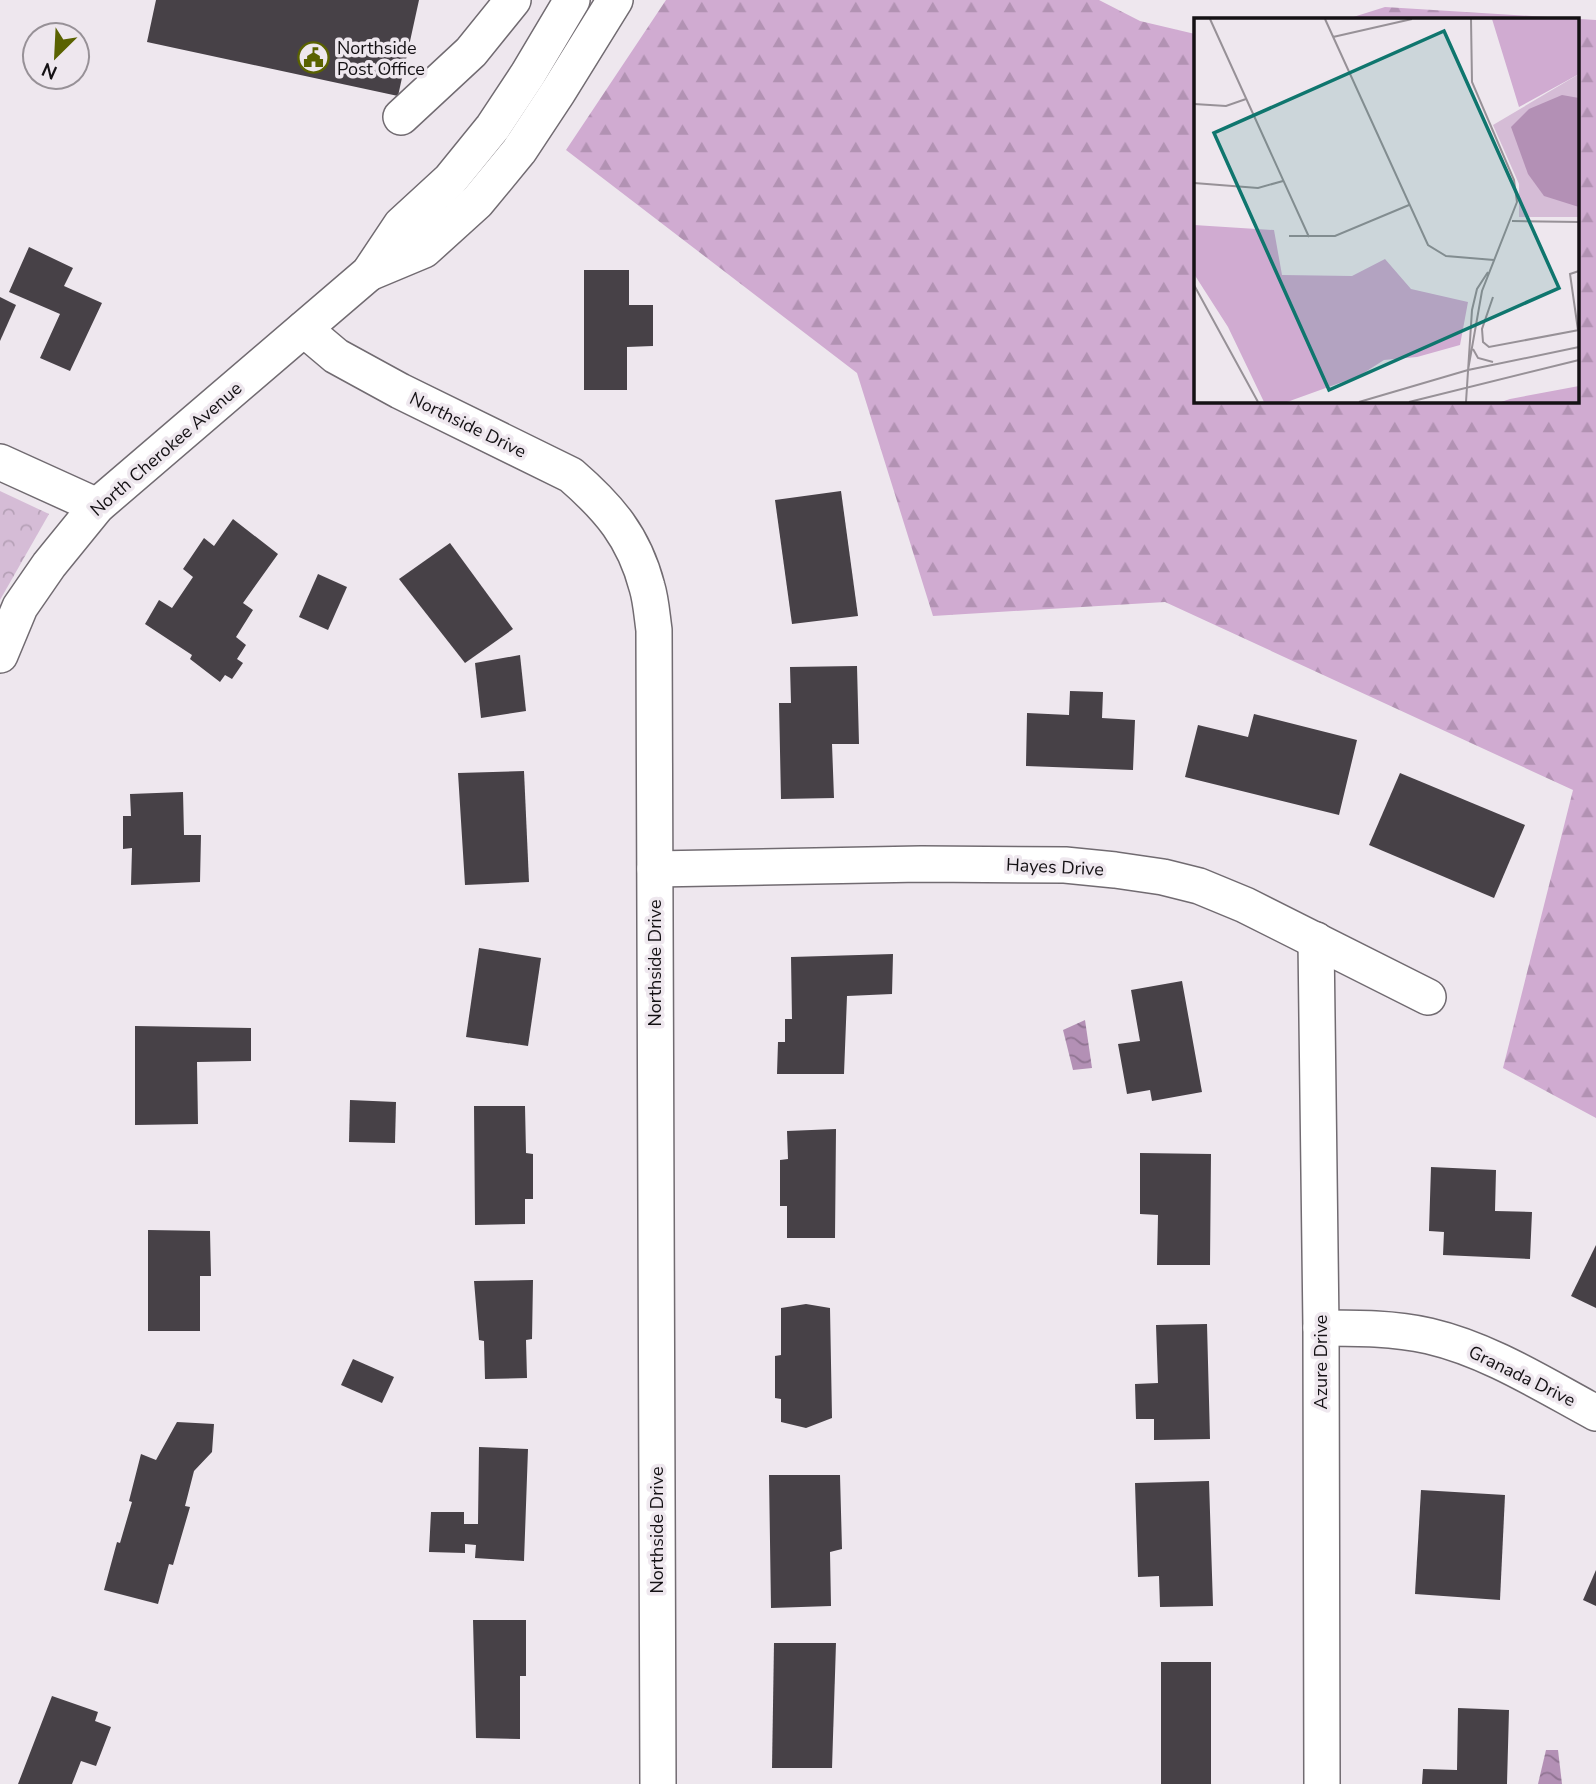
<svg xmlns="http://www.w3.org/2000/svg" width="1596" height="1784" viewBox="0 0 1596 1784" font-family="'Nunito Sans',sans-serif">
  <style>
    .forest { fill: url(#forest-firs) }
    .park { fill: url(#park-crowns) }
    .water { fill: url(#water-waves) }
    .building { fill: #474147 }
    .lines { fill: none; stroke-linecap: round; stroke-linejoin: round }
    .minor-casing { stroke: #716b71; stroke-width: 38 }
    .minor { stroke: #fff; stroke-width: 35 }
    .labels { text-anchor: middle; stroke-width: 7; stroke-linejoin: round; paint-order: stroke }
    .poi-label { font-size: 18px; fill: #141114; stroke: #eee7ee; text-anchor: start }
    .street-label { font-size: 18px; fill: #141114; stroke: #eee7ee }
    .inset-road { fill: none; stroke: #979197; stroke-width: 2 }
    .view { fill: #0f766e; fill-opacity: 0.15; stroke: #0f766e; stroke-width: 3.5 }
    .inset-edge { fill: none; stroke: #141114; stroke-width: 3.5 }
  </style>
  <defs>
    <pattern id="forest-firs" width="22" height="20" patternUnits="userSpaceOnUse" patternTransform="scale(1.75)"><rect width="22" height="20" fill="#d0abd1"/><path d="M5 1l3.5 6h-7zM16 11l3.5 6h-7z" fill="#b292b3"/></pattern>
    <pattern id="park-crowns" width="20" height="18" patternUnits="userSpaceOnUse" patternTransform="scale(1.75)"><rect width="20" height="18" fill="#d5bcd6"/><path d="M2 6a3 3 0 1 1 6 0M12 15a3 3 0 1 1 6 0" fill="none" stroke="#b6a1b7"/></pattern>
    <pattern id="water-waves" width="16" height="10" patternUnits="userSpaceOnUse" patternTransform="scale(1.75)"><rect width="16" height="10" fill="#b390b5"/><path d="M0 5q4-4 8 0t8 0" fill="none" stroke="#907492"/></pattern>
  </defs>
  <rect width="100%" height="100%" fill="#eee7ee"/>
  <path class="forest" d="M666 0H1099L1140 21 1195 34V401H1577V19H1347L1385 7 1596 20V1118L1503 1068 1573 790 1165 602 933 616 857 373 566 150Z"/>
  <path class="park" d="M0 491 49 514 0 600Z"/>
  <g class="water">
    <path d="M1085 1020 1092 1068 1073 1070 1063 1030Z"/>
    <path d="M1546 1750H1558L1562 1784H1538Z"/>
  </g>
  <g class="building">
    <path d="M156 0H419L398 96 147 42Z"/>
    <path d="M29 247 73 268 64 286 102 303 70 371 40 358 60 314 9 292Z"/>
    <path d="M584 270H629V305H653V346L627 347V390H584Z"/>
    <path d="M0 297 16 305 0 341Z"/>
    <path d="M841 491 858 616 792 624 775 500Z"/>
    <path d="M233 519 278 554 243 603 253 610 236 637 246 645 237 659 243 663 232 679 225 675 220 682 190 659 192 655 145 624 159 600 172 608 193 577 183 569 204 538 214 546Z"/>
    <path d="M450 543 513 629 465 663 399 579Z"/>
    <path d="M318 574 347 587 328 630 299 617Z"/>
    <path d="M520 655 526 711 481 718 475 663Z"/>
    <path d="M857 666 859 744H832L834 798 781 799 779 703H791L790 667Z"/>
    <path d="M1070 691 1103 692 1102 718 1135 720 1133 770 1026 766 1027 713 1069 715Z"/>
    <path d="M1254 714 1357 740 1339 815 1185 777 1198 725 1248 737Z"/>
    <path d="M524 771 529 882 465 885 458 773Z"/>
    <path d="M1400 773 1525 825 1494 898 1369 845Z"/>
    <path d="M183 792 184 835H201L200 882 131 885 132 848 123 849V816H131L130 794Z"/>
    <path d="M479 948 541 958 528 1046 466 1037Z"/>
    <path d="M893 954 892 994 847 996 844 1074H777L778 1042H785V1019H792L791 957Z"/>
    <path d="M1182 981 1202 1092 1152 1101 1150 1090 1127 1094 1118 1044 1140 1041 1131 990Z"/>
    <path d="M135 1026 251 1028V1061L197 1062 198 1124 135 1125Z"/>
    <path d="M350 1100 396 1102 395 1143 349 1142Z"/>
    <path d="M474 1106H525L526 1153 533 1154V1199H525V1224L475 1225Z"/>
    <path d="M836 1129 835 1238H787V1206H780V1160L788 1159 787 1131Z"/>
    <path d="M1140 1153 1211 1154 1210 1265H1157L1158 1215 1140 1214Z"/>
    <path d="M1431 1167 1496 1170 1495 1211 1532 1212 1530 1259 1443 1255 1444 1232 1429 1231Z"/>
    <path d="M148 1230 210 1231 211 1276H200V1331H148Z"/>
    <path d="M1596 1245V1308L1571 1296Z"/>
    <path d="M533 1280 532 1339 526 1340 527 1378 485 1379 484 1341 479 1340 474 1281Z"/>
    <path d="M806 1304 830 1308 832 1418 806 1428 781 1422V1399L775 1398V1356L781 1355V1308Z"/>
    <path d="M1207 1324 1210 1439 1154 1440V1419H1136L1135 1384 1158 1383 1156 1325Z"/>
    <path d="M353 1359 394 1377 382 1403 341 1385Z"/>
    <path d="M177 1422 214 1424 212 1452 194 1471 185 1506 190 1507 173 1565 169 1564 158 1604 104 1590 117 1542 120 1543 132 1502 129 1501 141 1454 156 1460Z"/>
    <path d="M479 1447 528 1449 524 1561 475 1558 476 1545 465 1544V1553L429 1552 431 1512H464V1524H478Z"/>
    <path d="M769 1475H840L842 1549 830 1552 831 1606 771 1608Z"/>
    <path d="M1209 1481 1213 1606 1160 1607 1159 1576 1138 1577 1135 1483Z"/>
    <path d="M1421 1490 1505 1495 1500 1600 1415 1594Z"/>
    <path d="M1596 1570V1606L1583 1600Z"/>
    <path d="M473 1620H526V1676H520V1739L476 1738Z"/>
    <path d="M774 1643H836L832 1768H772Z"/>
    <rect x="1161" y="1662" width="50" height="122"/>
    <path d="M52 1696 98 1712 95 1721 111 1727 96 1766 81 1761 72 1784H18Z"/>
    <path d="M1458 1708 1509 1710 1507 1784H1422L1423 1769 1457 1770Z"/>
  </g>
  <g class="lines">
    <defs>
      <g id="minor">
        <path d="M401 117 471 52 513 0"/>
        <path d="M369 273 424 250 477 202 519 151 558 92 615 0"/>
        <path d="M304 329 336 356 400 391 571 475C609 508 634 537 647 587 651 600 652 616 654 630L658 1784"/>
        <path d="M0 462 97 506"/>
        <path d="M0 655 20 607 49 565 97 506 369 273 401 225 450 180 493 127 528 74 572 0"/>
        <path d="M655 869 921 864 1065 865 1115 870 1163 877 1199 886 1245 905 1428 997"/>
        <path d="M1316 940 1321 1328 1322 1784"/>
        <path d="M1321 1328C1357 1328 1394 1328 1429 1336 1489 1350 1542 1384 1596 1413"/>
      </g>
    </defs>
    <use href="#minor" class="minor-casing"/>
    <use href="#minor" class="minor"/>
  </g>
  <defs>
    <symbol id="civic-ring" viewBox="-11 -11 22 22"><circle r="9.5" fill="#eee7ee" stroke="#5a6200" stroke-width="1.5"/><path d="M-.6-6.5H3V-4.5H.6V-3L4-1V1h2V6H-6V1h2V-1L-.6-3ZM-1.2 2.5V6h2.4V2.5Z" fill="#5a6200"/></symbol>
  </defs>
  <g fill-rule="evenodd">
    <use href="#civic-ring" x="296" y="40" width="35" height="35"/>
  </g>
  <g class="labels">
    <g class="poi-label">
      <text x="337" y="54">Northside<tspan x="337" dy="21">Post Office</tspan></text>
    </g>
    <g class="street-label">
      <text transform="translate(468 425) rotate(26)" y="6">Northside Drive</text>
      <text transform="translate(166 449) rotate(-41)" y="6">North Cherokee Avenue</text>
      <text transform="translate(1055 867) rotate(3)" y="6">Hayes Drive</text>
      <text transform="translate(655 963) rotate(-90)" y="6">Northside Drive</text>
      <text transform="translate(1321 1362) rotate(-90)" y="6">Azure Drive</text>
      <text transform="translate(1522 1376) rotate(26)" y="6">Granada Drive</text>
      <text transform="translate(657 1530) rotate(-90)" y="6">Northside Drive</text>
    </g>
  </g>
  <g transform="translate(1194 18)">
    <rect width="385" height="385" fill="#eee7ee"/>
    <path d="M298 1H385V56L325 89ZM0 207 80 212 88 257 158 258 191 241 217 271 274 284 266 327 223 339 190 342 165 358 93 384H70L34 309 0 256ZM385 368V384H307L316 381Z" fill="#d0abd1"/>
    <path d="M385 56V199H325V166L299 107Z" fill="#d5bcd6"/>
    <path d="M368 77 385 80V189L350 178 334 156 317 109 335 91Z" fill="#b390b5"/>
    <path class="inset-road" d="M16 1 115 219M131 1 234 227 252 238 300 242M139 19 218 1M0 86 32 88 52 81M0 165 64 170 89 163M318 203 385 204M95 218H141L215 187M0 267 64 384M299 279 288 311 289 324 295 329 385 312M384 312 376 256 385 253M279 331 284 340 299 344M274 352 288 273 323 184 320 162 278 64 277 1M165 384 274 352 385 329M215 384 385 342M272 384 278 292 283 271 294 254"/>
    <path class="view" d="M250 13 365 270 135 372 20 115Z"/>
    <rect width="385" height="385" class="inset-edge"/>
  </g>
  <g transform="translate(56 56) rotate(204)"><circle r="33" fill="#eee7ee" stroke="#979197" stroke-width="2"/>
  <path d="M0-5L12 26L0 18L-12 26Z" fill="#5a6200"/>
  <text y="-10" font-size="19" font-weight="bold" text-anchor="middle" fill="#141114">N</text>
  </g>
</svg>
